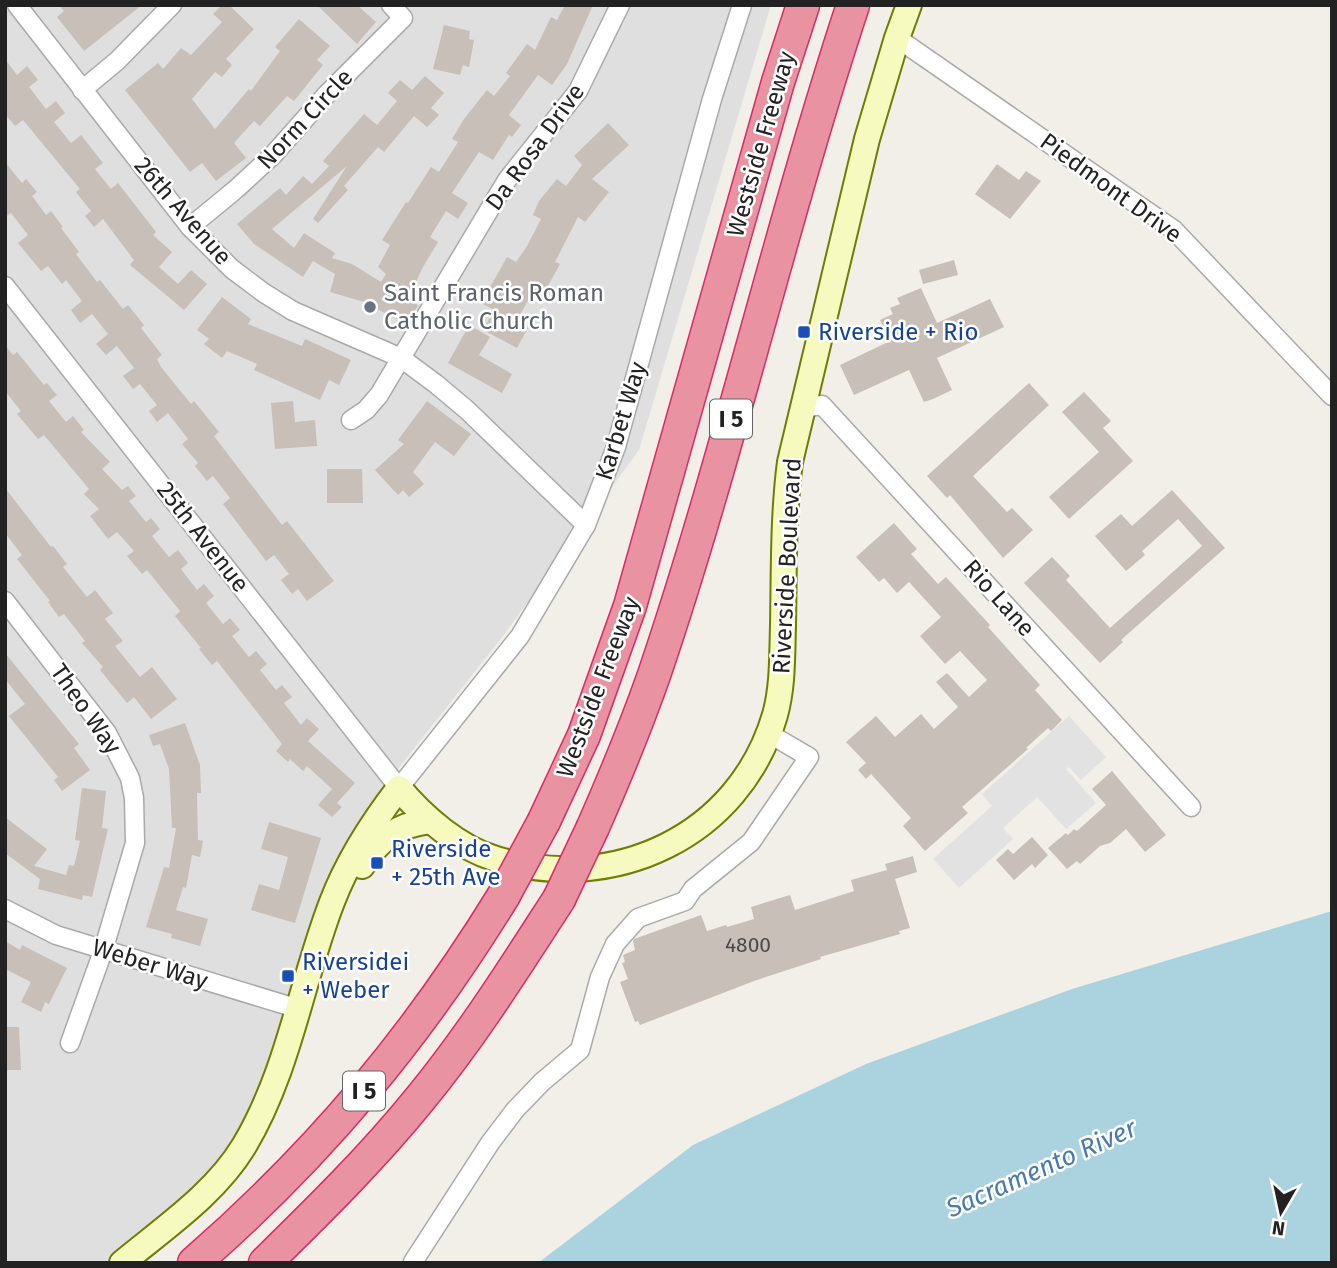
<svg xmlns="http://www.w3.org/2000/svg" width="1337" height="1268" viewBox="0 0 1337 1268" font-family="'Fira Sans',sans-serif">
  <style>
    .residential { fill: #e0dfdf }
    .parking { fill: #e2e2e2 }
    .water { fill: #aad3df }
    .building { fill: #c7bfb8 }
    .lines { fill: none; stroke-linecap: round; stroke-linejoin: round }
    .street-casing { stroke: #a9a9a9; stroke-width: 21 }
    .secondary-casing { stroke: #707d05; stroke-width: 28 }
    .highway-casing { stroke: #dc2a67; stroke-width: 35 }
    .street { stroke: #fff; stroke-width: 18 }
    .secondary { stroke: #f7fabf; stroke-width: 24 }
    .highway { stroke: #e892a2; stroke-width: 32 }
    .highway-bridge-casing { stroke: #dc2a67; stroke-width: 35; stroke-linecap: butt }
    .highway-bridge { stroke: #e892a2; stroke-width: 32 }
    .worship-dot { fill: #6b7280; stroke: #fff; stroke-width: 2.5 }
    .transit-dot { fill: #1a4fb4; stroke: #fff; stroke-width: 2.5 }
    .labels { text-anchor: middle; stroke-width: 5; stroke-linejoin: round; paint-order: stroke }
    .number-label { font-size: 21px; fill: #4b4948 }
    .shield { fill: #fff; stroke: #646464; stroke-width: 2 }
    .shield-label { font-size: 23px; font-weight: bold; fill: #222 }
    .street-label { font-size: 24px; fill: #222; stroke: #fff }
    .worship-label { font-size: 24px; fill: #5b616d; stroke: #fff; text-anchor: start }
    .transit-label { font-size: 24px; fill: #164399; stroke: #fff; text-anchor: start }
    .water-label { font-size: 26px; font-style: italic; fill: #4a7aab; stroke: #fff }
  </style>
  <rect width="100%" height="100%" fill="#f2efe9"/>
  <path class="residential" d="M5 5H771L639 450 503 636 368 807 324 890 270 1062 236 1142 212 1172 172 1210 104 1263H5Z"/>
  <path class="parking" d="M1069 716 1106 757 1081 780 1069 767 1066 769 1096 803 1066 829 1037 797 1003 828 1013 839 959 888 933 859 992 806 982 794Z"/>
  <path class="water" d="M1332 911V1263H538L693 1145 866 1064 1072 989Z"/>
  <g class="building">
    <path d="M59 5H142L84 51 57 17 64 11Z"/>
    <path d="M222 5H229L254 29 226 59 232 65 222 77 215 72 192 99 215 129 249 89 251 91 280 51 275 47 299 19 330 46 317 60 323 65 294 101 287 96 260 126 254 121 234 143 246 158 216 181 202 163 190 172 125 90 158 63 163 69 181 48 191 55 222 22 213 14Z"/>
    <path d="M317 5H357L376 22 357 44Z"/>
    <path d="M565 5H593L567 64 552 85 538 75 509 115 521 125 512 137 509 135 493 160 479 152 452 193 468 203 458 219 446 211 430 237 438 242 423 267 415 284 419 286 411 302 418 305 408 325 377 309 378 306 330 292 335 274 313 261 303 277 254 244 237 224 280 188 286 195 303 176 312 184 329 166 323 161 364 114 377 125 397 101 388 93 400 80 412 90 425 76 444 93 431 108 439 115 427 127 414 116 384 152 378 147 344 186 348 190 318 223 313 219 347 166 272 229 294 248 304 233 335 253 332 258 352 264 381 282 386 274 378 267 390 245 382 240 406 202 408 203 431 167 439 172 458 142 452 139 464 119 487 90 494 96 510 76 506 73 527 44 535 50 551 17 557 20Z"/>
    <path d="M444 25 470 31 469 39 474 40 469 67 463 65 460 75 433 69Z"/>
    <path d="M5 59 17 75 27 66 38 80 29 87 46 109 56 101 65 113 54 122 71 143 81 135 103 163 95 169 111 189 118 183 156 232 153 235 172 252 159 267 178 284 191 270 207 284 184 310 130 265 134 260 103 219 94 227 85 216 91 211 76 192 80 189 23 120 15 126 5 114Z"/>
    <path d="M608 123 629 145 592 179 609 192 585 222 578 217 555 262 560 264 543 295 534 290 516 322 528 328 517 348 483 330 494 310 481 303 507 257 516 262 527 246 541 219 533 215 539 201 557 179 566 186 582 165 574 156Z"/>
    <path d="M5 162 22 183 26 179 37 192 32 196 46 215 51 211 63 227 61 228 79 252 76 254 97 282 100 280 123 309 128 305 144 325 141 328 162 355 157 359 161 367 191 404 194 401 219 432 214 436 282 525 287 521 334 581 307 601 298 589 292 594 281 580 289 574 274 555 266 561 223 504 230 498 213 476 207 481 195 466 198 463 182 444 188 439 168 413 157 422 149 411 157 405 140 384 133 389 123 376 134 368 117 346 106 355 96 344 108 334 92 314 80 323 71 310 82 301 66 280 62 284 48 266 41 271 18 243 28 235 11 213 5 217Z"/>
    <path d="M997 164 1019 180 1026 171 1041 181 1010 219 975 194Z"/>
    <path d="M954 260 958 275 923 284 919 270Z"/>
    <path d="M921 288 937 323 990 299 1004 327 937 358 952 390 933 399 924 402 909 370 854 395 840 365 890 341 880 320 893 314 890 308 900 304 897 298Z"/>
    <path d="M222 297 251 319 248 324 302 346 305 339 351 360 339 385 329 380 320 400 254 370 257 364 227 351 222 358 204 344 209 339 197 330Z"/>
    <path d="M469 325 490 337 479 355 512 374 502 393 448 363Z"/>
    <path d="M5 345 13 355 17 352 44 385 47 383 57 395 49 401 66 422 73 416 84 430 81 432 110 462 102 469 122 490 128 486 136 496 129 501 146 522 151 518 160 529 152 536 169 557 178 550 188 563 181 569 197 590 204 584 214 596 206 603 223 624 230 618 240 630 232 636 249 657 256 651 267 664 260 670 276 690 282 685 292 697 284 703 301 725 307 718 319 729 308 741 355 783 337 803 342 807 332 817 318 805 332 789 307 766 303 771 290 759 288 762 276 751 282 744 217 661 212 665 199 649 201 648 175 616 180 611 147 570 142 574 127 556 134 551 117 532 108 539 90 516 99 509 84 494 89 489 44 435 38 439 17 414 21 411 5 391Z"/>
    <path d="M1029 383 1049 405 973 476 1007 512 1012 508 1033 530 1003 558 950 495 947 498 927 476Z"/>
    <path d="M1084 392 1111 421 1103 428 1133 461 1069 519 1049 497 1099 452 1062 412Z"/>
    <path d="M293 401 295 422 315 420 317 446 275 449 271 403Z"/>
    <path d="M427 401 471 434 454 456 435 442 413 472 424 484 409 497 403 490 398 495 375 470 404 444 398 440Z"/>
    <path d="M327 469H362L363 503H327Z"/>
    <path d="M5 488 51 547 53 546 67 564 63 567 87 597 95 590 113 613 105 619 123 641 115 646 140 677 152 667 177 699 151 719 134 697 127 703 100 670 103 667 82 643 85 641 64 614 59 617 48 602 50 601 17 559 22 555 5 533Z"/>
    <path d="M1172 490 1225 548 1121 640 1123 642 1100 663 1024 583 1052 557 1070 576 1066 580 1110 628 1202 546 1178 519 1142 551 1145 555 1126 571 1095 536 1121 514 1132 526Z"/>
    <path d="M894 523 917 549 911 554 938 584 946 577 990 625 988 627 1040 685 1035 690 1062 720 1051 731 1048 728 1026 748 1028 749 962 807 968 813 925 851 903 826 911 818 871 774 866 779 858 770 866 763 846 742 876 716 895 737 921 714 934 729 958 707 936 682 947 673 969 697 987 680 960 651 945 664 920 636 941 617 909 582 897 593 884 578 879 582 856 557Z"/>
    <path d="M5 653 79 744 74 748 90 770 62 791 54 780 58 777 9 716 25 704 5 679Z"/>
    <path d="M185 723 200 765 201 793H197L198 840 203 841 200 857 192 855 186 888 183 887 176 910 208 919 200 946 171 938 172 934 146 927 164 867 169 868 176 828H172L169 769 160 744 153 746 149 735Z"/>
    <path d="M1112 771 1166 835 1145 852 1126 829 1110 843 1100 846 1080 864 1077 861 1067 869 1048 848 1066 833 1068 835 1074 829 1077 831 1106 805 1092 789Z"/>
    <path d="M82 788 106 791 102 828 108 829 92 897 83 895 82 900 38 889 40 879 5 853V817L47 849 34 866 66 875 69 865 74 866 80 841 75 840Z"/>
    <path d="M269 822 321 838 295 923 251 910 259 884 279 890 288 857 261 849Z"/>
    <path d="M1032 837 1048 855 1035 868 1032 864 1014 880 996 860 1008 849 1013 854Z"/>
    <path d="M913 856 917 872 895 879 910 928 899 931 900 934 820 957 821 959 754 981 640 1025 638 1021 635 1022 620 982 628 979 622 963 625 962 623 955 635 950 633 941 634 939 701 915 707 931 726 925 727 927 754 919 751 907 790 895 795 910 854 891 851 880 887 870 885 864Z"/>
    <path d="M5 941 20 950 22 945 67 968 49 1004 45 1002 41 1012 21 1002 31 982 5 969Z"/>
    <path d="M5 1027H19L21 1070H5Z"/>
  </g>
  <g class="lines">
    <defs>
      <g id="street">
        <path d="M17 5 190 227 232 269 264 293 293 311 401 358 436 384 467 410 586 525"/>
        <path d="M897 38 1174 230 1332 396"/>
        <path d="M82 90 117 61 172 5"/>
        <path d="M190 227 235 190 273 155 327 94 403 18 391 5"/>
        <path d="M5 286 399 788 520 636 586 525 616 447 712 99 742 5"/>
        <path d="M802 408 822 405 1191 807"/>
        <path d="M351 420 366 410 379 395 507 180 578 91 620 5"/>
        <path d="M5 601 107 733 130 778 134 798 135 843 103 951 70 1043"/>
        <path d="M5 909 56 935 299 1009"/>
        <path d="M413 1262 490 1143 515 1110 542 1082 580 1050 600 977 615 944 638 918 685 901 693 889 751 842 809 757 768 733"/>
      </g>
      <g id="secondary">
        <path d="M362 866C380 838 397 825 430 821"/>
        <path d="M122 1263C164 1228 215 1194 244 1146 289 1071 301 982 332 902 348 860 372 823 399 788 423 817 459 848 496 859 614 894 739 837 775 715 783 686 782 656 783 626 784 571 783 516 790 462L867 139 897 38 909 5"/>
      </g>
      <g id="highway">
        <path d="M544 821 584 735 630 606 778 82 803 5"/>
        <path d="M593 827C615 777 636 726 654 675 729 454 780 226 853 5"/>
        <path d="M194 1263C320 1153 417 1037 504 895"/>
        <path d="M265 1263C318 1211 372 1158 419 1100 471 1037 515 967 559 899"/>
      </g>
    </defs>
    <use href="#street" class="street-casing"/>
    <use href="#secondary" class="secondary-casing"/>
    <use href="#highway" class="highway-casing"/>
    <use href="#street" class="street"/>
    <use href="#secondary" class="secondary"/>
    <use href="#highway" class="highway"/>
    <defs>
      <g id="highway-bridge">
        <path d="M504 895 544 821"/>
        <path d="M559 899 593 827"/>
      </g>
    </defs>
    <use href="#highway-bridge" class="highway-bridge-casing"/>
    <use href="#highway-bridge" class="highway-bridge"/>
  </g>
  <circle class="worship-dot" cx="370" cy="307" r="7"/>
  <g class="transit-dot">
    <rect x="797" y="325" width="14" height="14" rx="3.5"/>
    <rect x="370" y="856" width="14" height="14" rx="3.5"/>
    <rect x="281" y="969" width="14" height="14" rx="3.5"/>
  </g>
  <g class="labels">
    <g class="number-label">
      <text x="748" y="952">4800</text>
    </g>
    <g class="shield">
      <rect x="710" y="399.5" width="42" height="39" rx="5"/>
      <rect x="343" y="1071.5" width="42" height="39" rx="5"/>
    </g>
    <g class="shield-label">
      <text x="731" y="427">I 5</text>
      <text x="364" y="1099">I 5</text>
    </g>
    <g class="street-label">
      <text transform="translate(305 119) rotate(-47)" y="8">Norm Circle</text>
      <text transform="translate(761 144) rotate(-74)" y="8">Westside Freeway</text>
      <text transform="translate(535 147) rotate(-54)" y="8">Da Rosa Drive</text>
      <text transform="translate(1111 188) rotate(36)" y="8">Piedmont Drive</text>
      <text transform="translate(183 211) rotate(49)" y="8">26th Avenue</text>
      <text transform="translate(621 421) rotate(-73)" y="8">Karbet Way</text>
      <text transform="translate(203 537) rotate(52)" y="8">25th Avenue</text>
      <text transform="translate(787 566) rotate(-87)" y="8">Riverside Boulevard</text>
      <text transform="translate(999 598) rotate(48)" y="8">Rio Lane</text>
      <text transform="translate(598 687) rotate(-69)" y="8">Westside Freeway</text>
      <text transform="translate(86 709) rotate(55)" y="8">Theo Way</text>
      <text transform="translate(150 964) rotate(17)" y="8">Weber Way</text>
    </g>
    <g class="worship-label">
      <text x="384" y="301">Saint Francis Roman<tspan x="384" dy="28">Catholic Church</tspan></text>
    </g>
    <g class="transit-label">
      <text x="818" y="340">Riverside + Rio</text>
      <text x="391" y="857">Riverside<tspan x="391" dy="28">+ 25th Ave</tspan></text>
      <text x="302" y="970">Riversidei<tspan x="302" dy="28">+ Weber</tspan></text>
    </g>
    <g class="water-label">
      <text transform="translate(1041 1168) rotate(-24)" y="9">Sacramento River</text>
    </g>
  </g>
  <rect width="1337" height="1268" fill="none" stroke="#222222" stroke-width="14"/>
  <g transform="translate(1281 1212) rotate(189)" stroke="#ffffff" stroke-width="5" paint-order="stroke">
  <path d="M0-5L12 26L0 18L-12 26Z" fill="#222222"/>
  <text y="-10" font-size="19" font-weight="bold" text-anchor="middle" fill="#222222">N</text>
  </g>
</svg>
